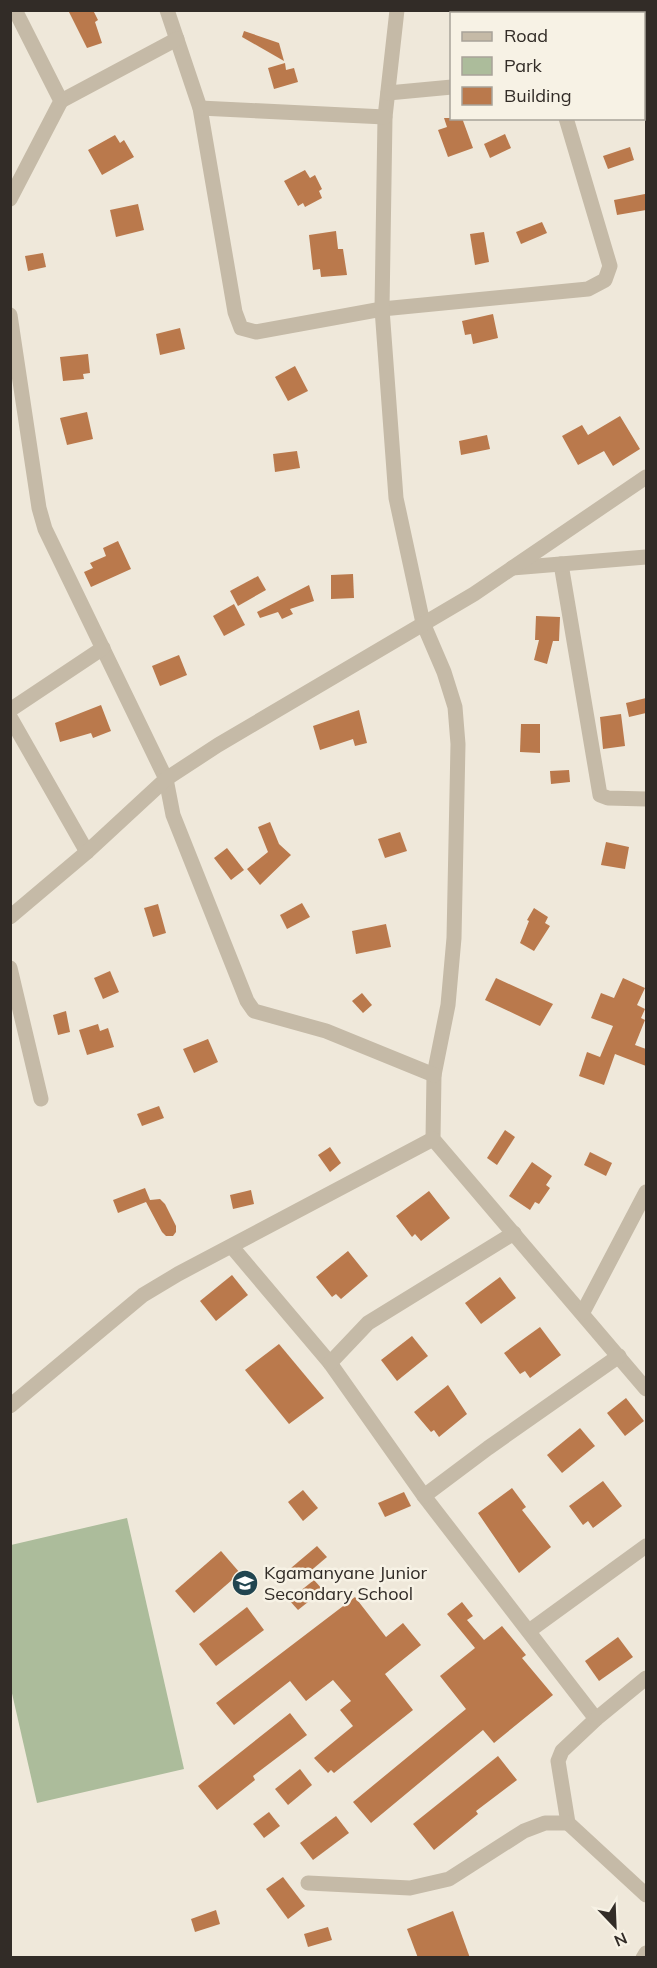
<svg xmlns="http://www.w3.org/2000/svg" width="657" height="1968" viewBox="0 0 657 1968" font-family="Mulish,sans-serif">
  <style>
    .green { fill: #acbc9b }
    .building { fill: #ba794c }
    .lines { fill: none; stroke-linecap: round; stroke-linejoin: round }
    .minor { stroke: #c5baa7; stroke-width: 15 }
    .labels { text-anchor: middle; stroke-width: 5; stroke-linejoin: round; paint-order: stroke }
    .poi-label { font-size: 18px; fill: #322c27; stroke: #f7f2e5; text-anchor: start }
  </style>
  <rect width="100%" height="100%" fill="#efe8da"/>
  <path class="green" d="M127 1518 184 1769 37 1803 11 1689V1545Z"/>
  <g class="building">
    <path d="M68 10H93L98 20 95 22 102 43 87 48Z"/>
    <path d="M244 31 279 43 284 61 242 37Z"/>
    <path d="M285 63 286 70 294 68 298 82 274 89 268 68Z"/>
    <path d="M444 118H462L473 148 448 157 438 130 447 127Z"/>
    <path d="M505 134 511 148 490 158 484 144Z"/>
    <path d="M115 135 120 143 124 140 134 157 102 175 88 150Z"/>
    <path d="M630 147 634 160 608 169 603 156Z"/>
    <path d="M305 170 310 178 315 175 322 189 319 191 322 198 305 207 303 203 298 206 284 181Z"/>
    <path d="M645 194 646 210 617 215 614 200Z"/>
    <path d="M138 204 144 230 116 237 110 210Z"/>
    <path d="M542 222 547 233 521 244 516 232Z"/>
    <path d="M336 231 338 249H343L347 275 321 277 320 269 313 270 309 235Z"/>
    <path d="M484 232 489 262 475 265 470 234Z"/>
    <path d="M43 253 46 267 28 271 25 256Z"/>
    <path d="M493 314 498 338 473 344 471 334 465 335 462 321Z"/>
    <path d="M180 328 185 349 160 355 156 334Z"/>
    <path d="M88 354 90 373 83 374 84 379 63 381 60 357Z"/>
    <path d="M295 366 308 391 288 401 275 377Z"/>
    <path d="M87 412 93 439 67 445 60 418Z"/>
    <path d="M620 416 640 449 613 466 604 451 578 465 562 436 582 425 588 435Z"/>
    <path d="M487 435 490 449 461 455 459 441Z"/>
    <path d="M297 451 300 468 275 472 273 454Z"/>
    <path d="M118 541 131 569 91 587 84 572 93 568 90 563 106 556 103 548Z"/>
    <path d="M353 574 354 598 331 599V575Z"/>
    <path d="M258 576 266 590 238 606 230 591Z"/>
    <path d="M309 585 314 601 290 609 293 614 282 619 278 612 260 618 257 612Z"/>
    <path d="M234 604 245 625 224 636 213 616Z"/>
    <path d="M536 616 560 617 559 641H553L547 664 534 660 539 640H535Z"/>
    <path d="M179 655 187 675 160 686 152 666Z"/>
    <path d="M646 698V713L629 717 626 703Z"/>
    <path d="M101 705 111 731 93 738 91 733 60 742 55 723Z"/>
    <path d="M359 710 367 743 355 746 353 739 320 750 313 726Z"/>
    <path d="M621 714 625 746 603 749 600 717Z"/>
    <path d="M521 724H540V753L520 752Z"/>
    <path d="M569 770 570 782 551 784 550 771Z"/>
    <path d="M270 822 279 844 291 855 260 885 247 869 268 852 258 827Z"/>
    <path d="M400 832 407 851 385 858 378 839Z"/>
    <path d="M606 842 629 847 625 869 601 865Z"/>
    <path d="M227 848 244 870 231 880 214 858Z"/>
    <path d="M302 903 310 917 287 929 280 915Z"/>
    <path d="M158 904 166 933 153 937 144 908Z"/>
    <path d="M534 908 548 917 545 923 550 926 534 951 520 943 529 921 527 920Z"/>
    <path d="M386 924 391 947 356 954 352 931Z"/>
    <path d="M110 971 119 992 103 999 94 978Z"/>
    <path d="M496 978 553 1004 540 1026 485 1000Z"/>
    <path d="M623 978 645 988 637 1005 645 1009 641 1018 645 1020 635 1045 646 1049V1066L615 1054 604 1085 579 1076 587 1052 600 1057 613 1026 591 1018 601 993 614 998Z"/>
    <path d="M362 993 372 1005 363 1013 352 1001Z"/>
    <path d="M66 1011 70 1032 58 1035 53 1015Z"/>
    <path d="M98 1024 100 1031 108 1028 114 1047 87 1055 79 1030Z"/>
    <path d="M208 1039 218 1062 194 1073 183 1049Z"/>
    <path d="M159 1106 164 1118 142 1126 137 1114Z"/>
    <path d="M505 1130 515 1137 497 1165 487 1158Z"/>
    <path d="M330 1147 341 1163 330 1172 318 1155Z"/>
    <path d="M590 1152 612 1163 606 1176 584 1165Z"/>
    <path d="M532 1162 552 1176 546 1185 550 1188 539 1204 535 1202 530 1210 509 1196Z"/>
    <path d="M145 1188 150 1200 160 1199 165 1204 176 1226V1232L173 1236H166L162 1232 146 1202 118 1213 113 1200Z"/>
    <path d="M251 1190 254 1204 233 1209 230 1195Z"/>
    <path d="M429 1191 450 1218 421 1241 415 1234 412 1237 396 1216Z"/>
    <path d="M348 1251 368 1276 341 1299 336 1294 332 1297 316 1277Z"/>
    <path d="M232 1275 248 1295 216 1321 200 1301Z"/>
    <path d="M500 1277 516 1298 481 1324 465 1303Z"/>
    <path d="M540 1327 561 1355 530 1378 525 1371 520 1374 504 1353Z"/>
    <path d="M412 1336 428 1356 397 1381 381 1360Z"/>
    <path d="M279 1344 324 1398 289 1424 245 1370Z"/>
    <path d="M448 1385 467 1414 439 1437 434 1430 431 1432 414 1412Z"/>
    <path d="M626 1398 644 1421 625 1436 607 1413Z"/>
    <path d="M580 1428 595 1446 562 1473 547 1455Z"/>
    <path d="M603 1481 622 1506 593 1528 588 1521 583 1525 569 1506Z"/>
    <path d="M512 1488 526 1507 522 1510 551 1547 519 1573 478 1513Z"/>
    <path d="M303 1490 318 1508 303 1521 288 1502Z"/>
    <path d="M404 1492 411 1506 385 1517 378 1503Z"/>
    <path d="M317 1546 327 1557 301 1579 291 1568Z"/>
    <path d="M221 1551 240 1573 194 1613 175 1591Z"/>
    <path d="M314 1580 323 1590 298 1610 289 1600Z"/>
    <path d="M355 1597 386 1637 403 1623 421 1645 385 1674 413 1710 334 1773 331 1770 328 1773 314 1758 353 1726 340 1710 351 1701 333 1680 306 1701 290 1681 234 1725 216 1703Z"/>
    <path d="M462 1602 473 1616 467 1620 484 1640 502 1626 526 1655 522 1658 553 1695 494 1743 483 1730 371 1823 353 1802 466 1709 440 1676 475 1648 447 1614Z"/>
    <path d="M247 1607 264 1630 216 1666 199 1644Z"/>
    <path d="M618 1637 633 1657 599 1681 585 1661Z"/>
    <path d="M290 1713 307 1735 253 1776 255 1780 217 1810 198 1786Z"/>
    <path d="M498 1756 517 1780 476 1811 478 1814 434 1850 413 1824Z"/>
    <path d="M300 1769 312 1785 288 1805 275 1789Z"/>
    <path d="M269 1812 280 1826 264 1838 253 1824Z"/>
    <path d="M336 1816 349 1833 313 1860 300 1843Z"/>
    <path d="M283 1877 305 1906 288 1919 266 1889Z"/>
    <path d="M216 1910 220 1924 195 1932 191 1919Z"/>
    <path d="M453 1911 470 1958H418L407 1929Z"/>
    <path d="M328 1927 332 1940 308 1947 304 1934Z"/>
  </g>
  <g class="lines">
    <g class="minor">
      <path d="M167 10 200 108 235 312 241 328 256 332 382 309 588 289 605 280 610 266 566 118"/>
      <path d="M397 10 385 117 382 309 396 498 423 623 444 672 455 707 458 744 454 938 448 1005 434 1075 433 1139 646 1389"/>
      <path d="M644 62H646"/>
      <path d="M388 93 452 87"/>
      <path d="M61 101 177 39"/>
      <path d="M200 108 385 117"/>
      <path d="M10 199 61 101 15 10"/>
      <path d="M10 315 39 508 45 529 166 779 173 815 247 1001 254 1011 326 1031 434 1075"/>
      <path d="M561 564 600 795 608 798 646 799"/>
      <path d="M512 568 646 557"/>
      <path d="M10 710 103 648"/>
      <path d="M10 717 87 852"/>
      <path d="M10 917 87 852 166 779 218 745 474 594 646 477"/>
      <path d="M10 968 41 1099"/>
      <path d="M232 1247 330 1363 424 1496 596 1719 562 1751 558 1761 568 1823 646 1895"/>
      <path d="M583 1312 646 1192"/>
      <path d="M330 1363 368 1323 514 1233"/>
      <path d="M10 1406 143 1295 178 1274 433 1139"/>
      <path d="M424 1496 488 1448 619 1356"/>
      <path d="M529 1631 646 1546"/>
      <path d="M596 1719 646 1678"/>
      <path d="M308 1883 410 1888 449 1879 524 1831 545 1823H568"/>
      <path d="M643 1958 646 1953"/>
    </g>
  </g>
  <defs>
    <symbol id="school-disc" viewBox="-11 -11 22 22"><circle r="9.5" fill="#214550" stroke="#f7f2e5"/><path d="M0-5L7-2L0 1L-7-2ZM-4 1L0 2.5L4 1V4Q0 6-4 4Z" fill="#fff"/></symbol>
  </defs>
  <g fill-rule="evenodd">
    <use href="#school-disc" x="230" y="1568" width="30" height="30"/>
  </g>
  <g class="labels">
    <g class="poi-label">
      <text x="264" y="1579">Kgamanyane Junior<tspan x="264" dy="21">Secondary School</tspan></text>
    </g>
  </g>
  <rect width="657" height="1968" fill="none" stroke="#322c27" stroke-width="24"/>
  <rect x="450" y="12" width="195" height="108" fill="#f7f2e5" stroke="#a8a399" stroke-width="1.5"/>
  <rect x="462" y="32" width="30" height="9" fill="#c5baa7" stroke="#a8a399" stroke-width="1.5"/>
  <text x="504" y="42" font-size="18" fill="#322c27">Road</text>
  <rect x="462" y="57" width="30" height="18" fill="#acbc9b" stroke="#a8a399" stroke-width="1.5"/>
  <text x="504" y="72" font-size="18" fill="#322c27">Park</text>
  <rect x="462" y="87" width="30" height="18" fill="#ba794c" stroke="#a8a399" stroke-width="1.5"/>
  <text x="504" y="102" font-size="18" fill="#322c27">Building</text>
  <g transform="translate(615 1926) rotate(157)" stroke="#f7f2e5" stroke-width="4.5" paint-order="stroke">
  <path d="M0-4.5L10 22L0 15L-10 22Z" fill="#322c27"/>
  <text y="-9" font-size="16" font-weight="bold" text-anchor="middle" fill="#322c27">N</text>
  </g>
</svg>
